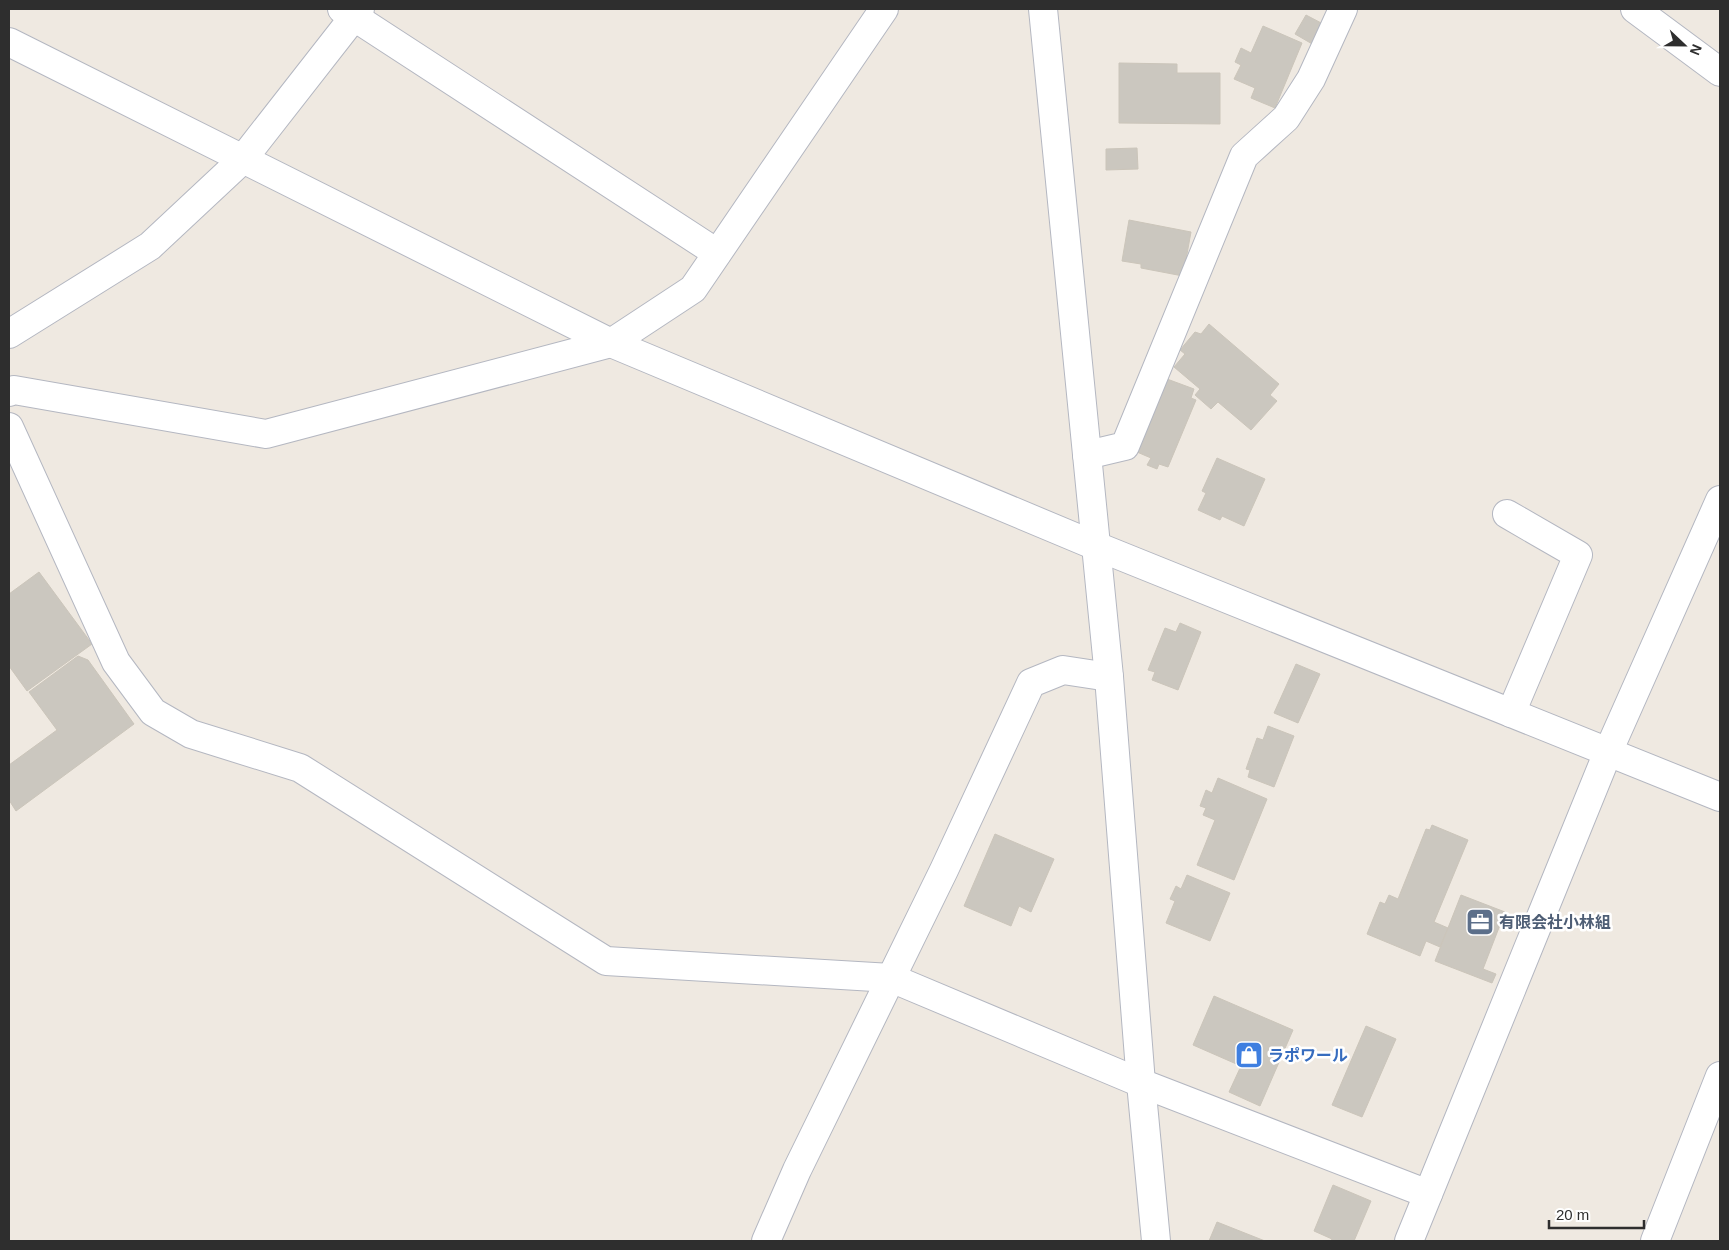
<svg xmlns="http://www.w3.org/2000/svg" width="1729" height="1250" viewBox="0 0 1729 1250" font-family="Arial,'Noto Sans JP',sans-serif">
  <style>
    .building { fill: #cbc7bf; stroke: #cbc5ba }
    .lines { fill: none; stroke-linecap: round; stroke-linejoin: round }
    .minor-casing { stroke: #b4b7c1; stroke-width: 30 }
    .tertiary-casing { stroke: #b4b7c1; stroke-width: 30 }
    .minor { stroke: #fff; stroke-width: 28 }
    .tertiary { stroke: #fff; stroke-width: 28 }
    .labels { text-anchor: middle; stroke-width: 5; stroke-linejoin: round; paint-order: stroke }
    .service-label { font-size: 16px; font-weight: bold; fill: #4e5e75; stroke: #fff; text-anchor: start }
    .shop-label { font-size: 16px; font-weight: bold; fill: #366cbe; stroke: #fff; text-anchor: start }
  </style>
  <rect width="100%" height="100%" fill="#efe9e1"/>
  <g class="building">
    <path d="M1306 15 1325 25 1314 45 1295 34Z"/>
    <path d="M1263 26 1302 43 1275 108 1251 98 1255 88 1234 79 1241 65 1235 62 1241 48 1251 53Z"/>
    <path d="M1119 63 1177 64V73H1220V124L1119 123Z"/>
    <path d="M1137 148 1138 169 1106 170V149Z"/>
    <path d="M1129 220 1191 232 1183 276 1141 268V264L1122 261Z"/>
    <path d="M1209 324 1279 384 1270 395 1277 401 1251 430 1218 402 1211 409 1195 395 1200 389 1174 367 1185 354 1180 350 1195 332 1201 334Z"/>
    <path d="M1167 379 1194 389 1191 398 1196 400 1168 467 1159 464 1157 469 1147 465 1151 458 1137 452Z"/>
    <path d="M1217 458 1265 479 1244 526 1222 516 1220 520 1198 510 1206 493 1202 491Z"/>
    <path d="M39 572 92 644 27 691 9 666V594Z"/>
    <path d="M1180 623 1201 632 1178 690 1152 680 1155 672 1148 670 1165 628 1176 632Z"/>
    <path d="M78 656 88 660 134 724 16 811 9 800V765L57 730 29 692Z"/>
    <path d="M1296 664 1320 674 1298 723 1274 713Z"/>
    <path d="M1268 726 1294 736 1274 787 1248 777 1250 770 1246 769 1257 738 1263 740Z"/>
    <path d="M1218 778 1267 799 1234 880 1197 865 1215 820 1203 815 1206 808 1200 806 1206 790 1212 793Z"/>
    <path d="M1432 825 1468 840 1434 922 1448 928 1440 947 1426 941 1420 956 1367 934 1380 902 1385 904 1389 895 1398 899 1426 829 1430 830Z"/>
    <path d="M995 834 1054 859 1031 912 1019 906 1011 926 964 906Z"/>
    <path d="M1187 875 1230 893 1210 941 1166 923 1175 901 1170 899 1176 886 1181 889Z"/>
    <path d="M1461 895 1505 912 1483 969 1496 974 1492 983 1435 961Z"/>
    <path d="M1214 996 1293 1030 1260 1106 1229 1092 1241 1066 1193 1045Z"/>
    <path d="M1366 1026 1396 1039 1362 1117 1332 1105Z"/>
    <path d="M1333 1185 1371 1201 1354 1241H1331L1332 1239 1314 1231Z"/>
    <path d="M1217 1222 1265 1241H1209Z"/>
  </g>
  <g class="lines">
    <defs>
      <g id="minor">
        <path d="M342 9 717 253"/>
        <path d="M1635 9 1720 72"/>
        <path d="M9 334 150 246 242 160 360 9"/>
        <path d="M9 392 14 390 266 434 611 343 693 289 884 9"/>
        <path d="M9 427 116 662 153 712 191 734 300 768 606 961 891 978 1141 1083 1428 1194"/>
        <path d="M1087 455 1125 446 1244 156 1286 118 1311 79 1343 9"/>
        <path d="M1507 514 1578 555 1511 713"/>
        <path d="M766 1241 797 1170 944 870 1031 683 1063 670 1109 677"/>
        <path d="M1409 1241 1608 752 1720 500"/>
        <path d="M1655 1241 1720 1076"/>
      </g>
      <g id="tertiary">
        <path d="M1043 9 1109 677 1141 1083 1156 1241"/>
        <path d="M9 42 611 343 1096 546 1720 797"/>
      </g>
    </defs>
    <use href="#minor" class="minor-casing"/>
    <use href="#tertiary" class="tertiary-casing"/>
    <use href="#minor" class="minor"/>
    <use href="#tertiary" class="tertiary"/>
  </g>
  <defs>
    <symbol id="office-square" viewBox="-11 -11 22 22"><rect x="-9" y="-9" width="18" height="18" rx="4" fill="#5c6f8a" stroke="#fff"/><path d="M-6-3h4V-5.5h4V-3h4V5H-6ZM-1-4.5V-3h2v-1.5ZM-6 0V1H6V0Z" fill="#fff"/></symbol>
    <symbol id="shop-square" viewBox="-11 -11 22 22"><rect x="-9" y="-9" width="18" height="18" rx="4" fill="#3f7fe0" stroke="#fff"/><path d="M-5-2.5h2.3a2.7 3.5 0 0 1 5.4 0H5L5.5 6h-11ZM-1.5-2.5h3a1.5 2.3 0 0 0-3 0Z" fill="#fff"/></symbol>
  </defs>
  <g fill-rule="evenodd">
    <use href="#office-square" x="1464" y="906" width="32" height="32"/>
    <use href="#shop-square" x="1233" y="1039" width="32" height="32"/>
  </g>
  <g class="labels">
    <g class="service-label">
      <text x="1499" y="928">有限会社小林組</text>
    </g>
    <g class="shop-label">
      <text x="1268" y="1061">ラポワール</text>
    </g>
  </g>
  <rect width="1729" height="1250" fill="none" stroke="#2e2e2e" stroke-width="20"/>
  <g transform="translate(1684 45) rotate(112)" stroke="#ffffff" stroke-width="4" paint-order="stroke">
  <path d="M0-4L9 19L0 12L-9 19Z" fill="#2e2e2e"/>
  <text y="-8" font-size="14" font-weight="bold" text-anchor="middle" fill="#2e2e2e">N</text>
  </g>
  <path d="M1549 1220v8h95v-8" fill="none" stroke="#2e2e2e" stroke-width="2.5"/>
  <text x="1556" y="1220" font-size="15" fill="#2e2e2e" stroke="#ffffff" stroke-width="4" paint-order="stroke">20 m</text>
</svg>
